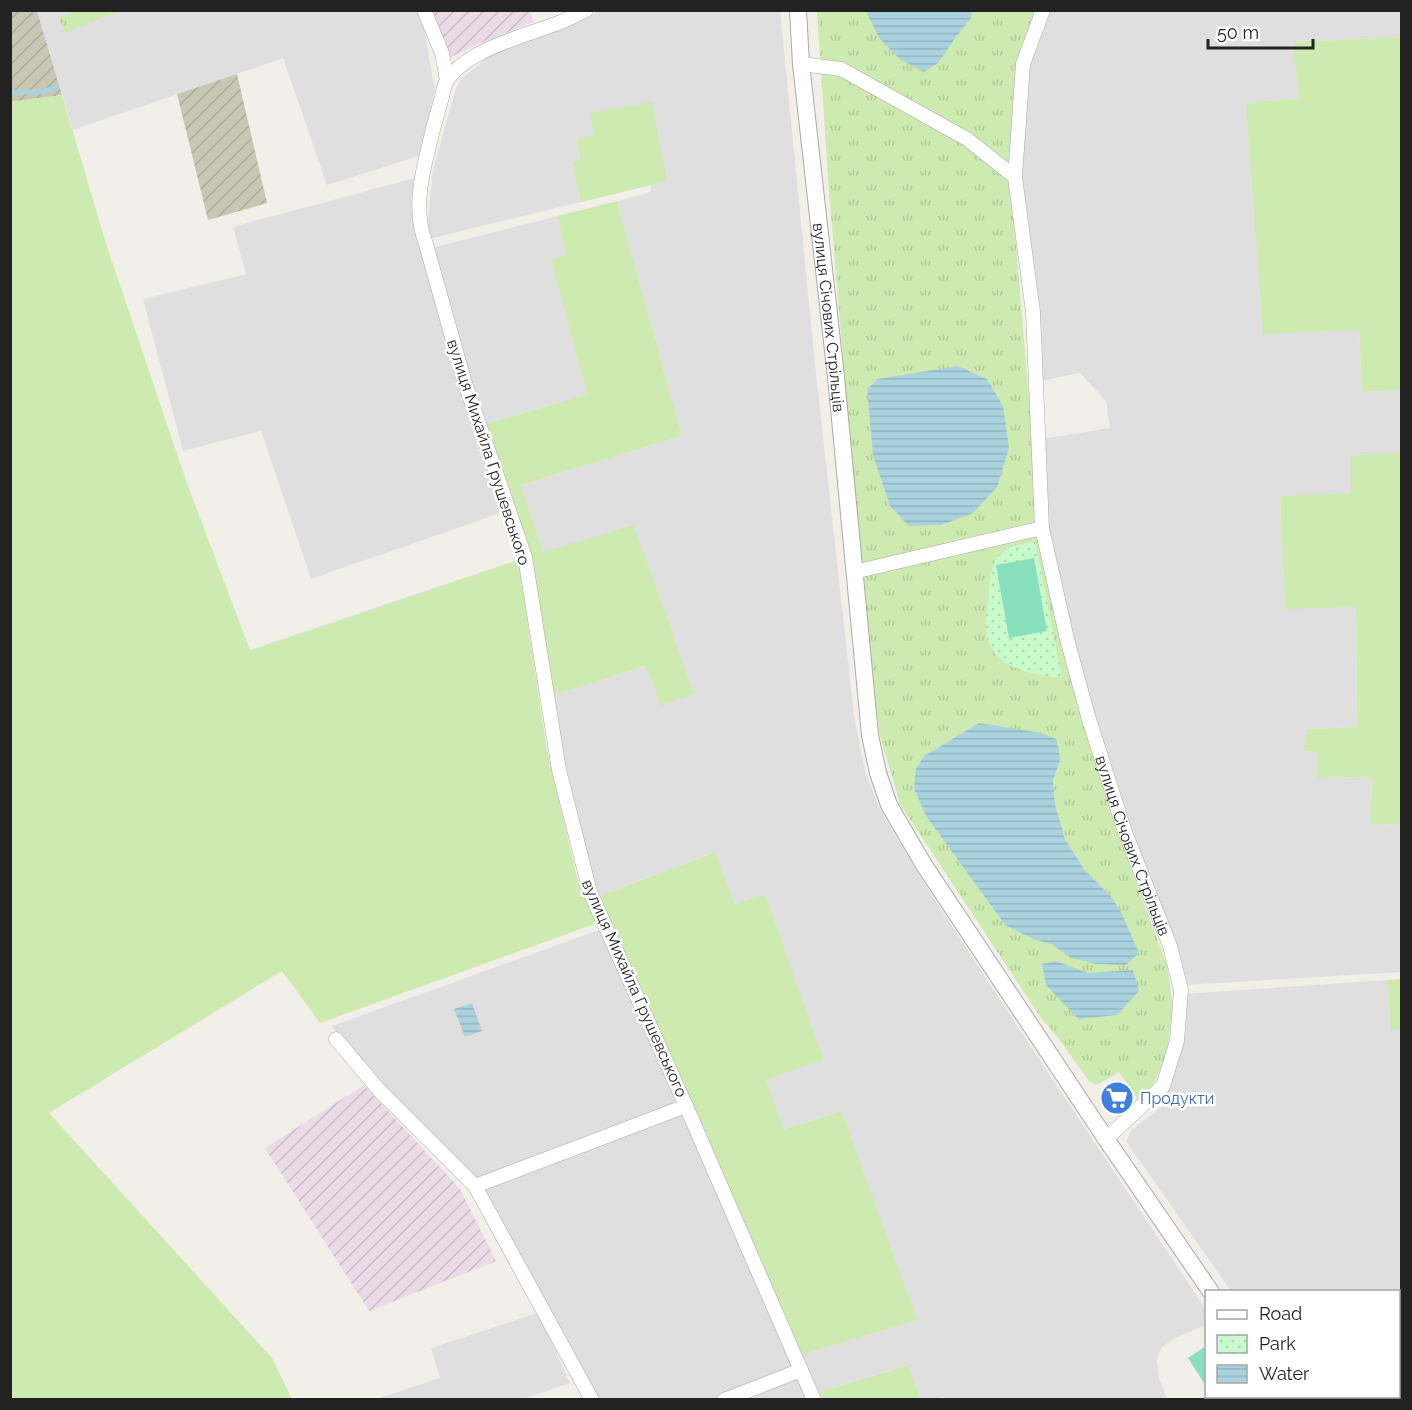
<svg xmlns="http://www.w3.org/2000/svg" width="1412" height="1410" viewBox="0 0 1412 1410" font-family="Raleway,sans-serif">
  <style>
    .residential { fill: #e0dfdf }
    .industrial { fill: url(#industrial-furrows) }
    .construction { fill: url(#construction-furrows) }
    .grass { fill: url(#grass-tufts); fill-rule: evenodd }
    .park { fill: url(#park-dots) }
    .garden { fill: #cdebb0 }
    .pitch { fill: #88e0be }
    .water { fill: url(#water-rules) }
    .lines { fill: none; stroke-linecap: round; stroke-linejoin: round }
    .stream { stroke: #aad3df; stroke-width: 4.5 }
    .minor-casing { stroke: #a9a9a9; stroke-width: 15 }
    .tertiary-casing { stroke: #a9a9a9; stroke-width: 18 }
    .minor { stroke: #fff; stroke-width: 14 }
    .tertiary { stroke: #fff; stroke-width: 16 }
    .labels { text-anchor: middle; stroke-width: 5; stroke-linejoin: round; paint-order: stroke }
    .street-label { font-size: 16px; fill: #222; stroke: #fff }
    .shop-label { font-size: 16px; fill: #366cbe; stroke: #fff; text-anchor: start }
  </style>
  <defs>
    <pattern id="industrial-furrows" width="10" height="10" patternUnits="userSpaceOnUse" patternTransform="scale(1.5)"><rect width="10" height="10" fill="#ebdbe8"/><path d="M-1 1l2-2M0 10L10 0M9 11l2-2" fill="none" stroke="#c9bcc7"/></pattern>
    <pattern id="construction-furrows" width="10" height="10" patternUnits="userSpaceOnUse" patternTransform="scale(1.5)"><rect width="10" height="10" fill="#c7c7b4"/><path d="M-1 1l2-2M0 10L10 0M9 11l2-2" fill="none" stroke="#abab9a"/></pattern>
    <pattern id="grass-tufts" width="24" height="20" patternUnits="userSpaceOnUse" patternTransform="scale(1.5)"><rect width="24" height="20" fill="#cdebb0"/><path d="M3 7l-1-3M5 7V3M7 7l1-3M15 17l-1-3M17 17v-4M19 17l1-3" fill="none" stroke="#b0c997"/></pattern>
    <pattern id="park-dots" width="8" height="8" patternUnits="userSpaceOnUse" patternTransform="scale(1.5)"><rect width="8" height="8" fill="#c8facc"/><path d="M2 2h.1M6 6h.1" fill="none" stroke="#acd6af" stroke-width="1.8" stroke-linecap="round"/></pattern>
    <pattern id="water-rules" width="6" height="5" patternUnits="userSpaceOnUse" patternTransform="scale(1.5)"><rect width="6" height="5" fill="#aad3df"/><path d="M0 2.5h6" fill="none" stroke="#92b5bf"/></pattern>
  </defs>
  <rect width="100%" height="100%" fill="#f2efe9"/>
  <g class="residential">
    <path d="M1059 10 1401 11V37L1293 42 1299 98 1247 103 1359 330 1362 392 1401 390V453L1351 455V493L1280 497 1285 608 1356 606 1357 727 1307 729 1303 751 1317 752V778L1372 777 1370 825 1401 824 1400 925 1402 926 1401 972 1184 985 1135 845 1094 722 1048 534 1042 439 1110 428 1106 401 1080 373 1040 381 1020 177 1027 74 1046 13Z"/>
    <path d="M37 11H421L435 91 419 156 327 185 283 58 73 130Z"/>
    <path d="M600 11H780L817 383 854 715 865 772 880 810 929 891 1025 1038 1206 1310V1325L1175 1338 1162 1347 1159 1353 1157 1360 1159 1378 1167 1399 945 1400 944 1397 936 1399H921L907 1365 819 1392 802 1355 916 1320 842 1111 784 1129 765 1080 824 1060 764 894 735 904 714 852 597 897 564 773 551 696 647 666 693 694 543 553 521 485 682 436 617 201 648 193 651 191V185L429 239 427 231 433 170 456 88 462 78 488 57 578 21Z"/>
    <path d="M423 176 419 224 503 512 311 579 261 431 183 451 143 299 246 274 233 227Z"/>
    <path d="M557 216 566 255 552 260 587 394 483 425 431 248Z"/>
    <path d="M602 929 681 1103 478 1184 384 1088 332 1026Z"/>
    <path d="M1387 980 1391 1029H1402L1401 1399 1303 1400 1301 1397 1398 1396V1292L1231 1291 1126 1141 1132 1130 1167 1103 1166 1091 1184 994Z"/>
    <path d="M684 1111 795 1368 712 1399H596L484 1191Z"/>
    <path d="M538 1313 570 1383 523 1399 374 1400 440 1378 431 1348Z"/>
    <path d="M799 1376 809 1400H736Z"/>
  </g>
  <g class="industrial">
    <path d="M433 11H530L533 22 476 45 449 58Z"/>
    <path d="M364 1085 460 1189 496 1261 369 1311 265 1148Z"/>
  </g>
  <g class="construction">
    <path d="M10 11H37L62 95 11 102Z"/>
    <path d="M237 74 267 203 208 220 177 94Z"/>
  </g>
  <g class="grass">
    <path d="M76 11V10L121 11C102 17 84 26 65 33L59 17Z"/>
    <path d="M817 11H1035L1021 58 1011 185 1030 411 1039 540 1081 717 1129 863 1167 965 1173 1006 1167 1053 1154 1083 1139 1101 1119 1072 1097 1085 1089 1081 1056 1035 1041 1018 900 804 879 732 855 502 829 192ZM979 723 1060 761 1053 780 1055 804 1065 839 1084 869 1111 896 1122 914 1071 958 1051 944 1005 925 926 816 914 789 924 756Z"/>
  </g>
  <path class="park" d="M1035 542 1062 677C1032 677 989 666 986 631 985 619 988 605 989 593 990 578 990 561 1004 551 1013 544 1025 544 1035 542Z"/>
  <g class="garden">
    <path d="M1401 37V390L1362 392 1359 330 1263 334 1246 103 1299 98 1293 42Z"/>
    <path d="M62 95 107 247 188 486 250 650 518 560 547 750 578 881 597 923 320 1023 282 971 49 1113 272 1358 292 1399H11L10 102Z"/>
    <path d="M652 102 667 181 581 202 572 162 581 160 577 139 594 135 589 113Z"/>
    <path d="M617 201 682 436 521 485 543 552 634 525 694 694 661 706 646 666 551 696 534 581 483 425 587 394 551 260 566 255 557 216Z"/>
    <path d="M1401 453V824L1370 825 1372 777 1317 778V752L1303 751 1307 729 1357 727 1356 607 1285 609 1280 496 1351 493V455Z"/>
    <path d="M715 852 735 904 765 894 824 1060 766 1080 784 1129 842 1111 917 1320 802 1355 692 1105 597 897Z"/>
    <path d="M1401 979V1029L1391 1030 1387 980Z"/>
    <path d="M908 1365 921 1399H822L819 1392Z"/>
  </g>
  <g class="pitch">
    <path d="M1034 558 1047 631 1009 638 996 565Z"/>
    <path d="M1206 1346V1386L1188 1358Z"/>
  </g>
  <g class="water">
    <path d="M866 11H972L971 18 956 37 938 63 924 72 901 60 879 38Z"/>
    <path d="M958 366 987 379 1003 406 1009 448 997 487 973 513 941 525 909 526 890 506 873 455 867 389 878 379Z"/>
    <path d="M979 723 1041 733 1056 739 1059 750 1060 761 1053 780 1055 804 1065 839 1084 869 1111 896 1122 914 1139 953 1126 965 1096 964 1071 958 1051 944 1033 939 1005 925 926 816 914 789 916 769 924 756Z"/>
    <path d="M1056 961 1088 973 1133 970 1139 991 1117 1015 1078 1019 1046 985 1042 964Z"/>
    <path d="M472 1003 482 1031 465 1037 454 1009Z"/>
  </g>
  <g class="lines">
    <path class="stream" d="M10 92H41L57 87"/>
    <defs>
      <g id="minor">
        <path d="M424 10 442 53 447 80"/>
        <path d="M586 10C578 14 569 19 561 22 527 35 469 49 448 79 444 84 443 91 442 97 437 114 432 132 428 150 420 181 414 214 426 244L464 380 525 557 559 770 590 892 686 1106 814 1400"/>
        <path id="s1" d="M1043 10 1023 64 1015 177 1033 312 1042 528 1067 639 1088 716 1125 832 1170 946 1181 990 1177 1041 1163 1086 1106 1139"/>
        <path d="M801 64 841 69 967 139 1015 177"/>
        <path d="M854 572 1042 528"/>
        <path d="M336 1039 379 1090 475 1186 592 1400"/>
        <path d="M475 1186 686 1106"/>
        <path d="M724 1400 801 1370"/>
      </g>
      <g id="tertiary">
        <path id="s2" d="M798 10 801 64 836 377 870 735 878 773 889 805 924 865 1106 1139 1211 1292"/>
        <path d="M1278 1396 1280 1400"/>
      </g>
    </defs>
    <use href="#minor" class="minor-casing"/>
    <use href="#tertiary" class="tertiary-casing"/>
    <use href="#minor" class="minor"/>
    <use href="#tertiary" class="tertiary"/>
  </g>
  <defs>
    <symbol id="supermarket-disc" viewBox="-11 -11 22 22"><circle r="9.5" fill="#3f7fe0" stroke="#fff"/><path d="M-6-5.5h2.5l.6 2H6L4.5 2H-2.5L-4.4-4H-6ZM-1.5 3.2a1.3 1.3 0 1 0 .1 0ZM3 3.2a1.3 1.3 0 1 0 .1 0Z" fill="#fff"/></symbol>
  </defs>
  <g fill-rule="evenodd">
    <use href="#supermarket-disc" x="1098" y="1079" width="38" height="38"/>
  </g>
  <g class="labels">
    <g class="street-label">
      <text dy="6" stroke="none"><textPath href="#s2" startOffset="309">вулиця Січових Стрільців</textPath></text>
      <text transform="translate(489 452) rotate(72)" y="6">вулиця Михайла Грушевського</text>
      <text dy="6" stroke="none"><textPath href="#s1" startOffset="854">вулиця Січових Стрільців</textPath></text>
      <text transform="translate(635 988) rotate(66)" y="6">вулиця Михайла Грушевського</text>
    </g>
    <g class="shop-label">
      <text x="1140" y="1104">Продукти</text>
    </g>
  </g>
  <rect width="1412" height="1410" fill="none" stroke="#222222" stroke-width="24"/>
  <rect x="1205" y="1290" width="195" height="108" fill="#ffffff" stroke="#a7a7a7" stroke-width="1.5"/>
  <rect x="1217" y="1310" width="30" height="9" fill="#ffffff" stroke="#a7a7a7" stroke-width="1.5"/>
  <text x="1259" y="1320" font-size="18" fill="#222222">Road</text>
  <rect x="1217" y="1335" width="30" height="18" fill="url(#park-dots)" stroke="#a7a7a7" stroke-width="1.5"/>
  <text x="1259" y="1350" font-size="18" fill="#222222">Park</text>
  <rect x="1217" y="1365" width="30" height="18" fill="url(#water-rules)" stroke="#a7a7a7" stroke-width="1.5"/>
  <text x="1259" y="1380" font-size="18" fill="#222222">Water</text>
  <path d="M1208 39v9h105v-9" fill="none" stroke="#222222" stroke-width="3"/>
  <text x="1217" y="39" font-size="18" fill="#222222" stroke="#ffffff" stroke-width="4.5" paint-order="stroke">50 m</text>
</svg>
